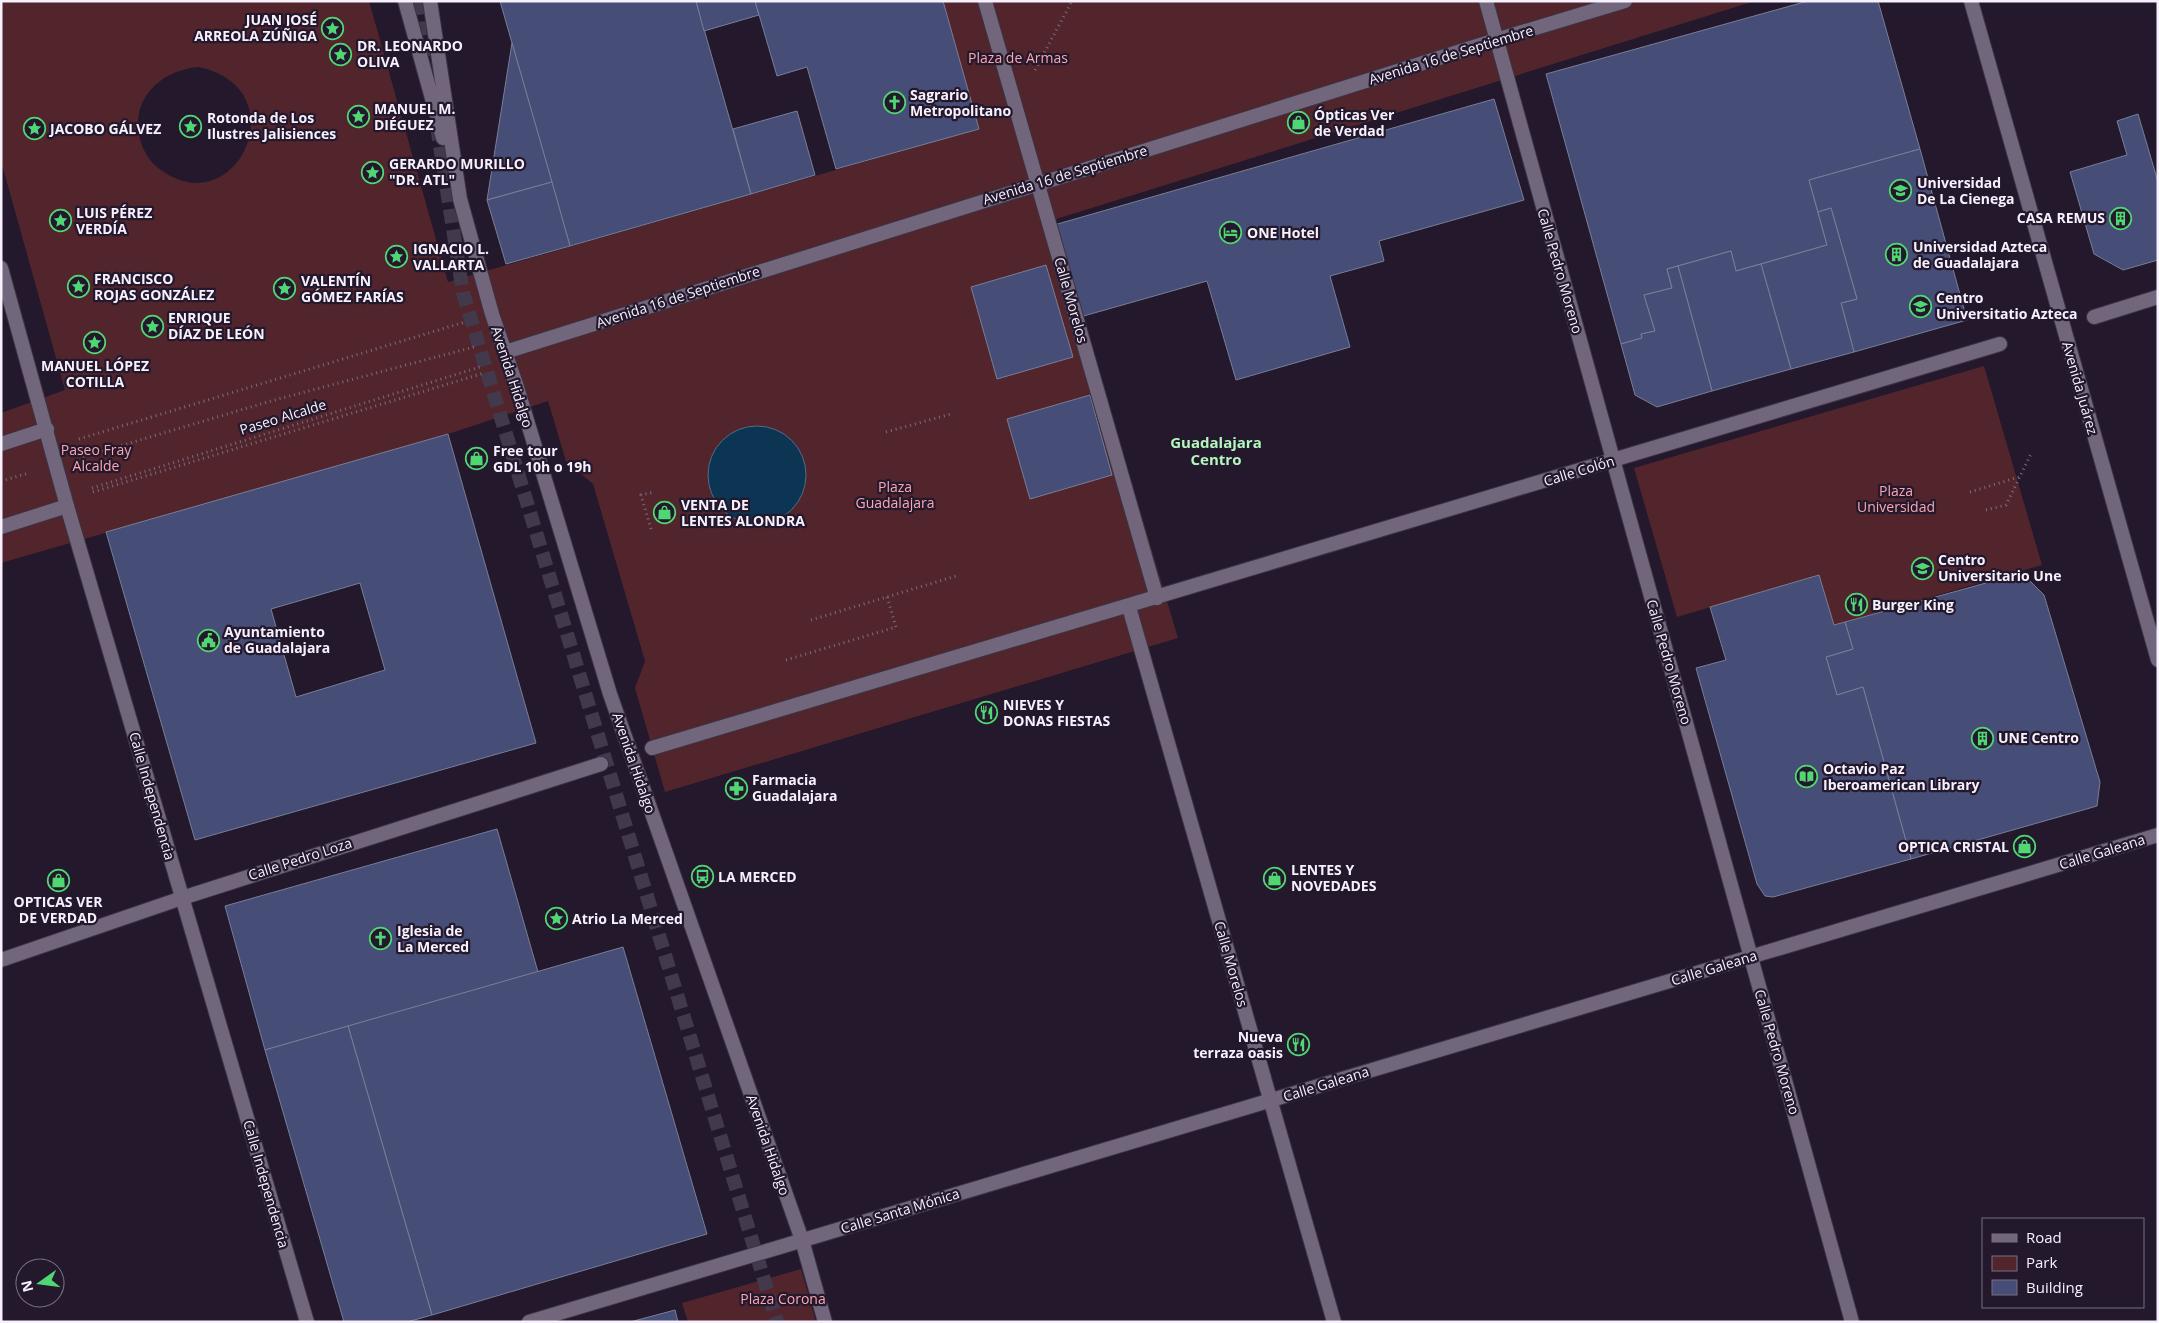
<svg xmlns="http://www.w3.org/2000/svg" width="2159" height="1323" viewBox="0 0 2159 1323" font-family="'Open Sans',sans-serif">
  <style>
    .green { fill: #52252c; fill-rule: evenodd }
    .water { fill: #0b3553; stroke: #526d86 }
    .building { fill: #464d76; stroke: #797e97; fill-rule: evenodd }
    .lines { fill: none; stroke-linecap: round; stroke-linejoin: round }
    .secondary-tunnel { stroke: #43394c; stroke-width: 14; stroke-dasharray: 14 7; stroke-linecap: butt }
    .pedestrian-casing { stroke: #3b3343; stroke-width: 16 }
    .minor-casing { stroke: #3b3343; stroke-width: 16 }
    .secondary-casing { stroke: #3b3343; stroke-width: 16 }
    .path { stroke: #776e7f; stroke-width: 3; stroke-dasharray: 1 4; stroke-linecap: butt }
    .pedestrian { stroke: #72667d; stroke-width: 14 }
    .minor { stroke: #72667d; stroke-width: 14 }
    .secondary { stroke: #72667d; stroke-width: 14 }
    .labels { text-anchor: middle; stroke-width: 4.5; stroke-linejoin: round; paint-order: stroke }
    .poi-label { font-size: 14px; font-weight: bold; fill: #f7f1fe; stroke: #23182c; text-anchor: start }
    .street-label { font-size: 14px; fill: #f7f1fe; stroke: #23182c }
    .park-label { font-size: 14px; fill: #faa7b1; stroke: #23182c }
    .neighbourhood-label { font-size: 15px; font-weight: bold; fill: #b4f6be; stroke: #23182c }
  </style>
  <rect width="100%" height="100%" fill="#23182c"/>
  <g class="green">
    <path d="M1 1H369L448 282 978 129 943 1H1755L1053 220 1178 638 665 792 635 688 645 661 593 484 566 461 548 401 448 434 1 563V413L65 390 1 161ZM198 67C297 87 240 218 167 174 153 166 144 155 140 139 130 99 160 71 198 67Z"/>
    <path d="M1984 366 2042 565 1834 625 1819 575 1677 617 1634 468Z"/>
    <path d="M801 1269 816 1322H688L682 1303Z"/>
  </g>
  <circle class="water" cx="757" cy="475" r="49"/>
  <g class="building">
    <path d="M500 1H696L751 194 570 246Z"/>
    <path d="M696 1H755L759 15 704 31Z"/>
    <path d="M755 1H943L979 129 836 169 807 67 777 76Z"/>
    <path d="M1808 1H1878L1920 149 1809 180 1827 245 1736 271 1731 251 1667 269 1672 288 1644 295 1655 331 1641 334 1642 338 1621 344 1546 74Z"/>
    <path d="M512 43 552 182 487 200Z"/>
    <path d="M1494 99 1524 200 1379 241 1384 261 1330 276 1350 347 1236 380 1207 281 1080 317 1054 225Z"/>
    <path d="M797 111 815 175 751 194 733 129Z"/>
    <path d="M2138 114 2158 182V260L2123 270 2094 254 2070 172 2127 155 2117 121Z"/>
    <path d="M1920 149 1967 320 1854 352 1841 303 1857 299 1831 208 1818 212 1809 180Z"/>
    <path d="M552 182 570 246 506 264 487 200Z"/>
    <path d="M1831 208 1857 299 1841 303 1854 352 1791 369 1761 264 1827 245 1818 212Z"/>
    <path d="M1731 251 1736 271 1761 264 1791 369 1712 391 1678 266Z"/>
    <path d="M1046 265 1073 357 997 379 971 287Z"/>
    <path d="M1678 266 1712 391 1657 407 1635 395 1621 344 1642 338 1641 334 1655 331 1644 295 1672 288 1667 269Z"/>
    <path d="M1090 395 1112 475 1030 499 1007 419Z"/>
    <path d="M448 434 536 743 195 840 106 532ZM360 583 385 670 296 697 271 609Z"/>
    <path d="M2022 573 2044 595 2100 782 2097 806 1911 859 1863 687 1837 695 1826 657 1853 649 1845 622Z"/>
    <path d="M1819 575 1834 625 1845 622 1853 649 1826 657 1837 695 1863 687 1911 859 1773 897 1765 896 1757 884 1696 668 1726 660 1710 607Z"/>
    <path d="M497 829 538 972 265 1050 225 906Z"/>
    <path d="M623 947 707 1234 432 1315 348 1026Z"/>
    <path d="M348 1026 432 1315 407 1322H344L265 1050Z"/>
    <path d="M675 1310 678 1322H630Z"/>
  </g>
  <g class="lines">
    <g class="secondary-tunnel">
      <path d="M417 1 426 58"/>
      <path d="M437 126 463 293 777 1322"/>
    </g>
    <defs>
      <g id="pedestrian">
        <path d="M985 1 1157 598"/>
        <path d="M1486 1 1852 1322"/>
        <path d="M2094 317 2158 297"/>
        <path d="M505 352 1496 40 1625 1"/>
        <path d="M1129 607 1334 1322"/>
        <path d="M652 748 2000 344"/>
        <path d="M182 898 601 764"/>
        <path d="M529 1322 2158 835"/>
      </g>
      <g id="minor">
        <path d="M405 1 443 138"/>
        <path d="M430 1 460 199 492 314 516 384 610 694 802 1240 825 1322"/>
        <path d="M1 268 67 506 307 1322"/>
        <path d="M1 444 47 429"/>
        <path d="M1 527 67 506"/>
        <path d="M1 960 182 898"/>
      </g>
      <path id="secondary" d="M1971 1 2158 660"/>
    </defs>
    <use href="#pedestrian" class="pedestrian-casing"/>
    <use href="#minor" class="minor-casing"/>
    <use href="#secondary" class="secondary-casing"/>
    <g class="path">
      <path d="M1035 70 1072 1"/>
      <path d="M886 432 951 414"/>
      <path d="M79 439 465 322"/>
      <path d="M83 457 271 401 474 347"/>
      <path d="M1 481 29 473"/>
      <path d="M92 488 480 367"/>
      <path d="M93 492 484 373"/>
      <path d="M1970 492 2019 477"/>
      <path d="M1986 510 2006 505 2031 454"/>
      <path d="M651 529 641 495 655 492"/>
      <path d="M811 620 956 576"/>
      <path d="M786 660 896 627 887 597"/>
    </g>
    <use href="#pedestrian" class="pedestrian"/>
    <use href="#minor" class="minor"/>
    <use href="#secondary" class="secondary"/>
  </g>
  <defs>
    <symbol id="sight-ring" viewBox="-11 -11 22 22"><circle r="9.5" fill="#23182c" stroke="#51d674" stroke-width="1.5"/><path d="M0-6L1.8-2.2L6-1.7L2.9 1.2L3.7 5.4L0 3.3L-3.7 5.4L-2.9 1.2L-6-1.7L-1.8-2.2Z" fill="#51d674"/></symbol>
    <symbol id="church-ring" viewBox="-11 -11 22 22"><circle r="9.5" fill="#23182c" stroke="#51d674" stroke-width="1.5"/><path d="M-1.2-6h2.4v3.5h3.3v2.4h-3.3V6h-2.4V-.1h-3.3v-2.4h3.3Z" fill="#51d674"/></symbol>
    <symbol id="shop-ring" viewBox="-11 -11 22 22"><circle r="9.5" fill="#23182c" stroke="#51d674" stroke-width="1.5"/><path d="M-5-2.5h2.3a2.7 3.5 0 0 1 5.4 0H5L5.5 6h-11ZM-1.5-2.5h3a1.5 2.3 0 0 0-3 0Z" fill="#51d674"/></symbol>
    <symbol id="university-ring" viewBox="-11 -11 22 22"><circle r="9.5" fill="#23182c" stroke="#51d674" stroke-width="1.5"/><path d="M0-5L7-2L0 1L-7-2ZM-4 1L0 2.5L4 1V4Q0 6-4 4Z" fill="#51d674"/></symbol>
    <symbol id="building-ring" viewBox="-11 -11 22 22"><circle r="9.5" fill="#23182c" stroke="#51d674" stroke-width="1.5"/><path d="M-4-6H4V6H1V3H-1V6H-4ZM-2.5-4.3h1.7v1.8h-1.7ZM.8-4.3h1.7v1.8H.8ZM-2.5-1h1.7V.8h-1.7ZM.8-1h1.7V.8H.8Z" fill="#51d674"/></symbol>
    <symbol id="hotel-ring" viewBox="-11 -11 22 22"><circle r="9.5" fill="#23182c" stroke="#51d674" stroke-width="1.5"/><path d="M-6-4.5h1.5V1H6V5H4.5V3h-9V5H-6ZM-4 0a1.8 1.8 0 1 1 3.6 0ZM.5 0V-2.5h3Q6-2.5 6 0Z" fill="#51d674"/></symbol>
    <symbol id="restaurant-ring" viewBox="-11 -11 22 22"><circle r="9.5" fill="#23182c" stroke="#51d674" stroke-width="1.5"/><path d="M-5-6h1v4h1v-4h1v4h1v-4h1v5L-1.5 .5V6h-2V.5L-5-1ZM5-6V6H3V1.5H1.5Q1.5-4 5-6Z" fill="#51d674"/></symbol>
    <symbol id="civic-ring" viewBox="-11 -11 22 22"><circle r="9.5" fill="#23182c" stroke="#51d674" stroke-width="1.5"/><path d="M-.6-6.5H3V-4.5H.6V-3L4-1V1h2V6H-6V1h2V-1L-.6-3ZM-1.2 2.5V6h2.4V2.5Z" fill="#51d674"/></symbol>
    <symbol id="library-ring" viewBox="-11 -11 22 22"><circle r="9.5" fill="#23182c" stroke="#51d674" stroke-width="1.5"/><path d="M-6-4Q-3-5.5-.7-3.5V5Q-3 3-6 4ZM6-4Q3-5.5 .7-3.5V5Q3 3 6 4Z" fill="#51d674"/></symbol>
    <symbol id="pharmacy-ring" viewBox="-11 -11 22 22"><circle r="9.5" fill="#23182c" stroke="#51d674" stroke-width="1.5"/><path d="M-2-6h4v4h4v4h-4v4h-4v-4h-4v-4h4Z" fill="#51d674"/></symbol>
    <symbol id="bus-ring" viewBox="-11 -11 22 22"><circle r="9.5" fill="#23182c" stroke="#51d674" stroke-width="1.5"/><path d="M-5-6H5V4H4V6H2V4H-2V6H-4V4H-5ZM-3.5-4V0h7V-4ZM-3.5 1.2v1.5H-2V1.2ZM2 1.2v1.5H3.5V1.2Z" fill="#51d674"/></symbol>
  </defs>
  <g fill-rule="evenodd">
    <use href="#sight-ring" x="320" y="16" width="25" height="25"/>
    <use href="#sight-ring" x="328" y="42" width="25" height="25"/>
    <use href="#church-ring" x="882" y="90" width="25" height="25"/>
    <use href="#sight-ring" x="346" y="104" width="25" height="25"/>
    <use href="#shop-ring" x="1286" y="110" width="25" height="25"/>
    <use href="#sight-ring" x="178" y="114" width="25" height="25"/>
    <use href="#sight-ring" x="22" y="116" width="25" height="25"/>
    <use href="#sight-ring" x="360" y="160" width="25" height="25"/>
    <use href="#university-ring" x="1888" y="178" width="25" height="25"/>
    <use href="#building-ring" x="2108" y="206" width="25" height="25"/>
    <use href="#sight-ring" x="48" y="208" width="25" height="25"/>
    <use href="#hotel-ring" x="1218" y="220" width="25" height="25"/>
    <use href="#building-ring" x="1884" y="242" width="25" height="25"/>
    <use href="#sight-ring" x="384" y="244" width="25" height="25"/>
    <use href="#sight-ring" x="66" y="274" width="25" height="25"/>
    <use href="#sight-ring" x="272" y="276" width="25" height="25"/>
    <use href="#university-ring" x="1908" y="294" width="25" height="25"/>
    <use href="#sight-ring" x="140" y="314" width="25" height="25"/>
    <use href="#sight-ring" x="82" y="330" width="25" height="25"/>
    <use href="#shop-ring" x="464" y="446" width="25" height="25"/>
    <use href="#shop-ring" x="652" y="500" width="25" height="25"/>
    <use href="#university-ring" x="1910" y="556" width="25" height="25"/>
    <use href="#restaurant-ring" x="1844" y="592" width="25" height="25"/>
    <use href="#civic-ring" x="196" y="628" width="25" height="25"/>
    <use href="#restaurant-ring" x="974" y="700" width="25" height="25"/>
    <use href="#building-ring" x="1970" y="726" width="25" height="25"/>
    <use href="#library-ring" x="1794" y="764" width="25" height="25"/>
    <use href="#pharmacy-ring" x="724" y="776" width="25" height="25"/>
    <use href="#shop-ring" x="2012" y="834" width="25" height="25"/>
    <use href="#bus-ring" x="690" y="864" width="25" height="25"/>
    <use href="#shop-ring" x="1262" y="866" width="25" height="25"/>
    <use href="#shop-ring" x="46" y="868" width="25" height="25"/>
    <use href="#sight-ring" x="544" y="906" width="25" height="25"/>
    <use href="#church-ring" x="368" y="926" width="25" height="25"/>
    <use href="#restaurant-ring" x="1286" y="1032" width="25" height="25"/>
  </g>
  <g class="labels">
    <g class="poi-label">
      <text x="317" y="25" text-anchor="end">JUAN JOSÉ<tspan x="317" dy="16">ARREOLA ZÚÑIGA</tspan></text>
      <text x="357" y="51">DR. LEONARDO<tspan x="357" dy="16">OLIVA</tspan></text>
      <text x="910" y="100">Sagrario<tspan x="910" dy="16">Metropolitano</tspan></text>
      <text x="374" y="114">MANUEL M.<tspan x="374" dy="16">DIÉGUEZ</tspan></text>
      <text x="1314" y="120">Ópticas Ver<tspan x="1314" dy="16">de Verdad</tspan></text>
      <text x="207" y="123">Rotonda de Los<tspan x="207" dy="16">Ilustres Jalisiences</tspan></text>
      <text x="50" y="134">JACOBO GÁLVEZ</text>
      <text x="389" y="169">GERARDO MURILLO<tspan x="389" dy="16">"DR. ATL"</tspan></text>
      <text x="1917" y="188">Universidad<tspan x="1917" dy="16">De La Cienega</tspan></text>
      <text x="76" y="218">LUIS PÉREZ<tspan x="76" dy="16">VERDÍA</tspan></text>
      <text x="2105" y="223" text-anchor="end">CASA REMUS</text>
      <text x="1247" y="238">ONE Hotel</text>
      <text x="1913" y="252">Universidad Azteca<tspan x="1913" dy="16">de Guadalajara</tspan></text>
      <text x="413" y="254">IGNACIO L.<tspan x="413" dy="16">VALLARTA</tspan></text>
      <text x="94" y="284">FRANCISCO<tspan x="94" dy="16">ROJAS GONZÁLEZ</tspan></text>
      <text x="301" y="286">VALENTÍN<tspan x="301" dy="16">GÓMEZ FARÍAS</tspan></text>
      <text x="1936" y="303">Centro<tspan x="1936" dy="16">Universitatio Azteca</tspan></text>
      <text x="168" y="323">ENRIQUE<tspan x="168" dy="16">DÍAZ DE LEÓN</tspan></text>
      <text x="95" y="371" text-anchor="middle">MANUEL LÓPEZ<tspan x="95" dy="16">COTILLA</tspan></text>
      <text x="493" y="456">Free tour<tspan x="493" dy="16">GDL 10h o 19h</tspan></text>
      <text x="681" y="510">VENTA DE<tspan x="681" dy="16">LENTES ALONDRA</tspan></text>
      <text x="1938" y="565">Centro<tspan x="1938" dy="16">Universitario Une</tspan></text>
      <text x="1872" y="610">Burger King</text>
      <text x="224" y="637">Ayuntamiento<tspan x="224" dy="16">de Guadalajara</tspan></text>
      <text x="1003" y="710">NIEVES Y<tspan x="1003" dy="16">DONAS FIESTAS</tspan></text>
      <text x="1998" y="743">UNE Centro</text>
      <text x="1823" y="774">Octavio Paz<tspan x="1823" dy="16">Iberoamerican Library</tspan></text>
      <text x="752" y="785">Farmacia<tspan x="752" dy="16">Guadalajara</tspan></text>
      <text x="2009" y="852" text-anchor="end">OPTICA CRISTAL</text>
      <text x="1291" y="875">LENTES Y<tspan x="1291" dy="16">NOVEDADES</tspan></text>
      <text x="718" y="882">LA MERCED</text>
      <text x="58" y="907" text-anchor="middle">OPTICAS VER<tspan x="58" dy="16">DE VERDAD</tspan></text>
      <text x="572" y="924">Atrio La Merced</text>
      <text x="397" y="936">Iglesia de<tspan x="397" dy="16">La Merced</tspan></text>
      <text x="1283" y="1042" text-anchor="end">Nueva<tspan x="1283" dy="16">terraza oasis</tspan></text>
    </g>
    <g class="street-label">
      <text transform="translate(1451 55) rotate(-17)" y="5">Avenida 16 de Septiembre</text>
      <text transform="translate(1065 175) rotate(-17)" y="5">Avenida 16 de Septiembre</text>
      <text transform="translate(1560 271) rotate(74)" y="5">Calle Pedro Moreno</text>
      <text transform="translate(678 297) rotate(-18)" y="5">Avenida 16 de Septiembre</text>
      <text transform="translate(1071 300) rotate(74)" y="5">Calle Morelos</text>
      <text transform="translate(512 377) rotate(72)" y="5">Avenida Hidalgo</text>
      <text transform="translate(2080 388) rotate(74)" y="5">Avenida Juárez</text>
      <text transform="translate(283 417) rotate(-17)" y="5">Paseo Alcalde</text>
      <text transform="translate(1579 471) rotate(-17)" y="5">Calle Colón</text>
      <text transform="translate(1669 662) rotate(74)" y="5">Calle Pedro Moreno</text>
      <text transform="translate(634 763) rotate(71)" y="5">Avenida Hidalgo</text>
      <text transform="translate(152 796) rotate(74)" y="5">Calle Independencia</text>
      <text transform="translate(2102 852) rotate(-17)" y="5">Calle Galeana</text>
      <text transform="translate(300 859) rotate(-18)" y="5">Calle Pedro Loza</text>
      <text transform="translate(1231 964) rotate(74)" y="5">Calle Morelos</text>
      <text transform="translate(1714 968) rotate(-17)" y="5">Calle Galeana</text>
      <text transform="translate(1777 1052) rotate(74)" y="5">Calle Pedro Moreno</text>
      <text transform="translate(1326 1084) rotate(-17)" y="5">Calle Galeana</text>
      <text transform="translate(768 1145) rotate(71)" y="5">Avenida Hidalgo</text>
      <text transform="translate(266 1184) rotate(74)" y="5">Calle Independencia</text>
      <text transform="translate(900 1211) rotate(-17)" y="5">Calle Santa Mónica</text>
    </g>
    <g class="park-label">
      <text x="1018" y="63">Plaza de Armas</text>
      <text x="96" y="455">Paseo Fray<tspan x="96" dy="16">Alcalde</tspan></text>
      <text x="895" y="492">Plaza<tspan x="895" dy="16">Guadalajara</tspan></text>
      <text x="1896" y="496">Plaza<tspan x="1896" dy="16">Universidad</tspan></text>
      <text x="783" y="1304">Plaza Corona</text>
    </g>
    <g class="neighbourhood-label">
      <text x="1216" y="448">Guadalajara<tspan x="1216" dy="17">Centro</tspan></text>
    </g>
  </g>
  <rect width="2159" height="1323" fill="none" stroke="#f7f1fe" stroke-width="5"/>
  <rect x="1982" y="1218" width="162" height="90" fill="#23182c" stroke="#786f80"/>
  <rect x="1992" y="1234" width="25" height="8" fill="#72667d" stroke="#786f80"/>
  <text x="2026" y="1243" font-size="15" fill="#f7f1fe">Road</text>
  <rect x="1992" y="1256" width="25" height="15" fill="#52252c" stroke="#786f80"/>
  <text x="2026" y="1268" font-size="15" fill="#f7f1fe">Park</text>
  <rect x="1992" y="1280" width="25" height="15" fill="#464d76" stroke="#786f80"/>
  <text x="2026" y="1293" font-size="15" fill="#f7f1fe">Building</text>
  <g transform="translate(40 1283) rotate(256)"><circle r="24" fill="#23182c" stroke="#786f80"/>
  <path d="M0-4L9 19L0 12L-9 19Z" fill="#51d674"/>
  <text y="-8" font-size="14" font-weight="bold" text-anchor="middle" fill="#f7f1fe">N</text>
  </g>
</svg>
